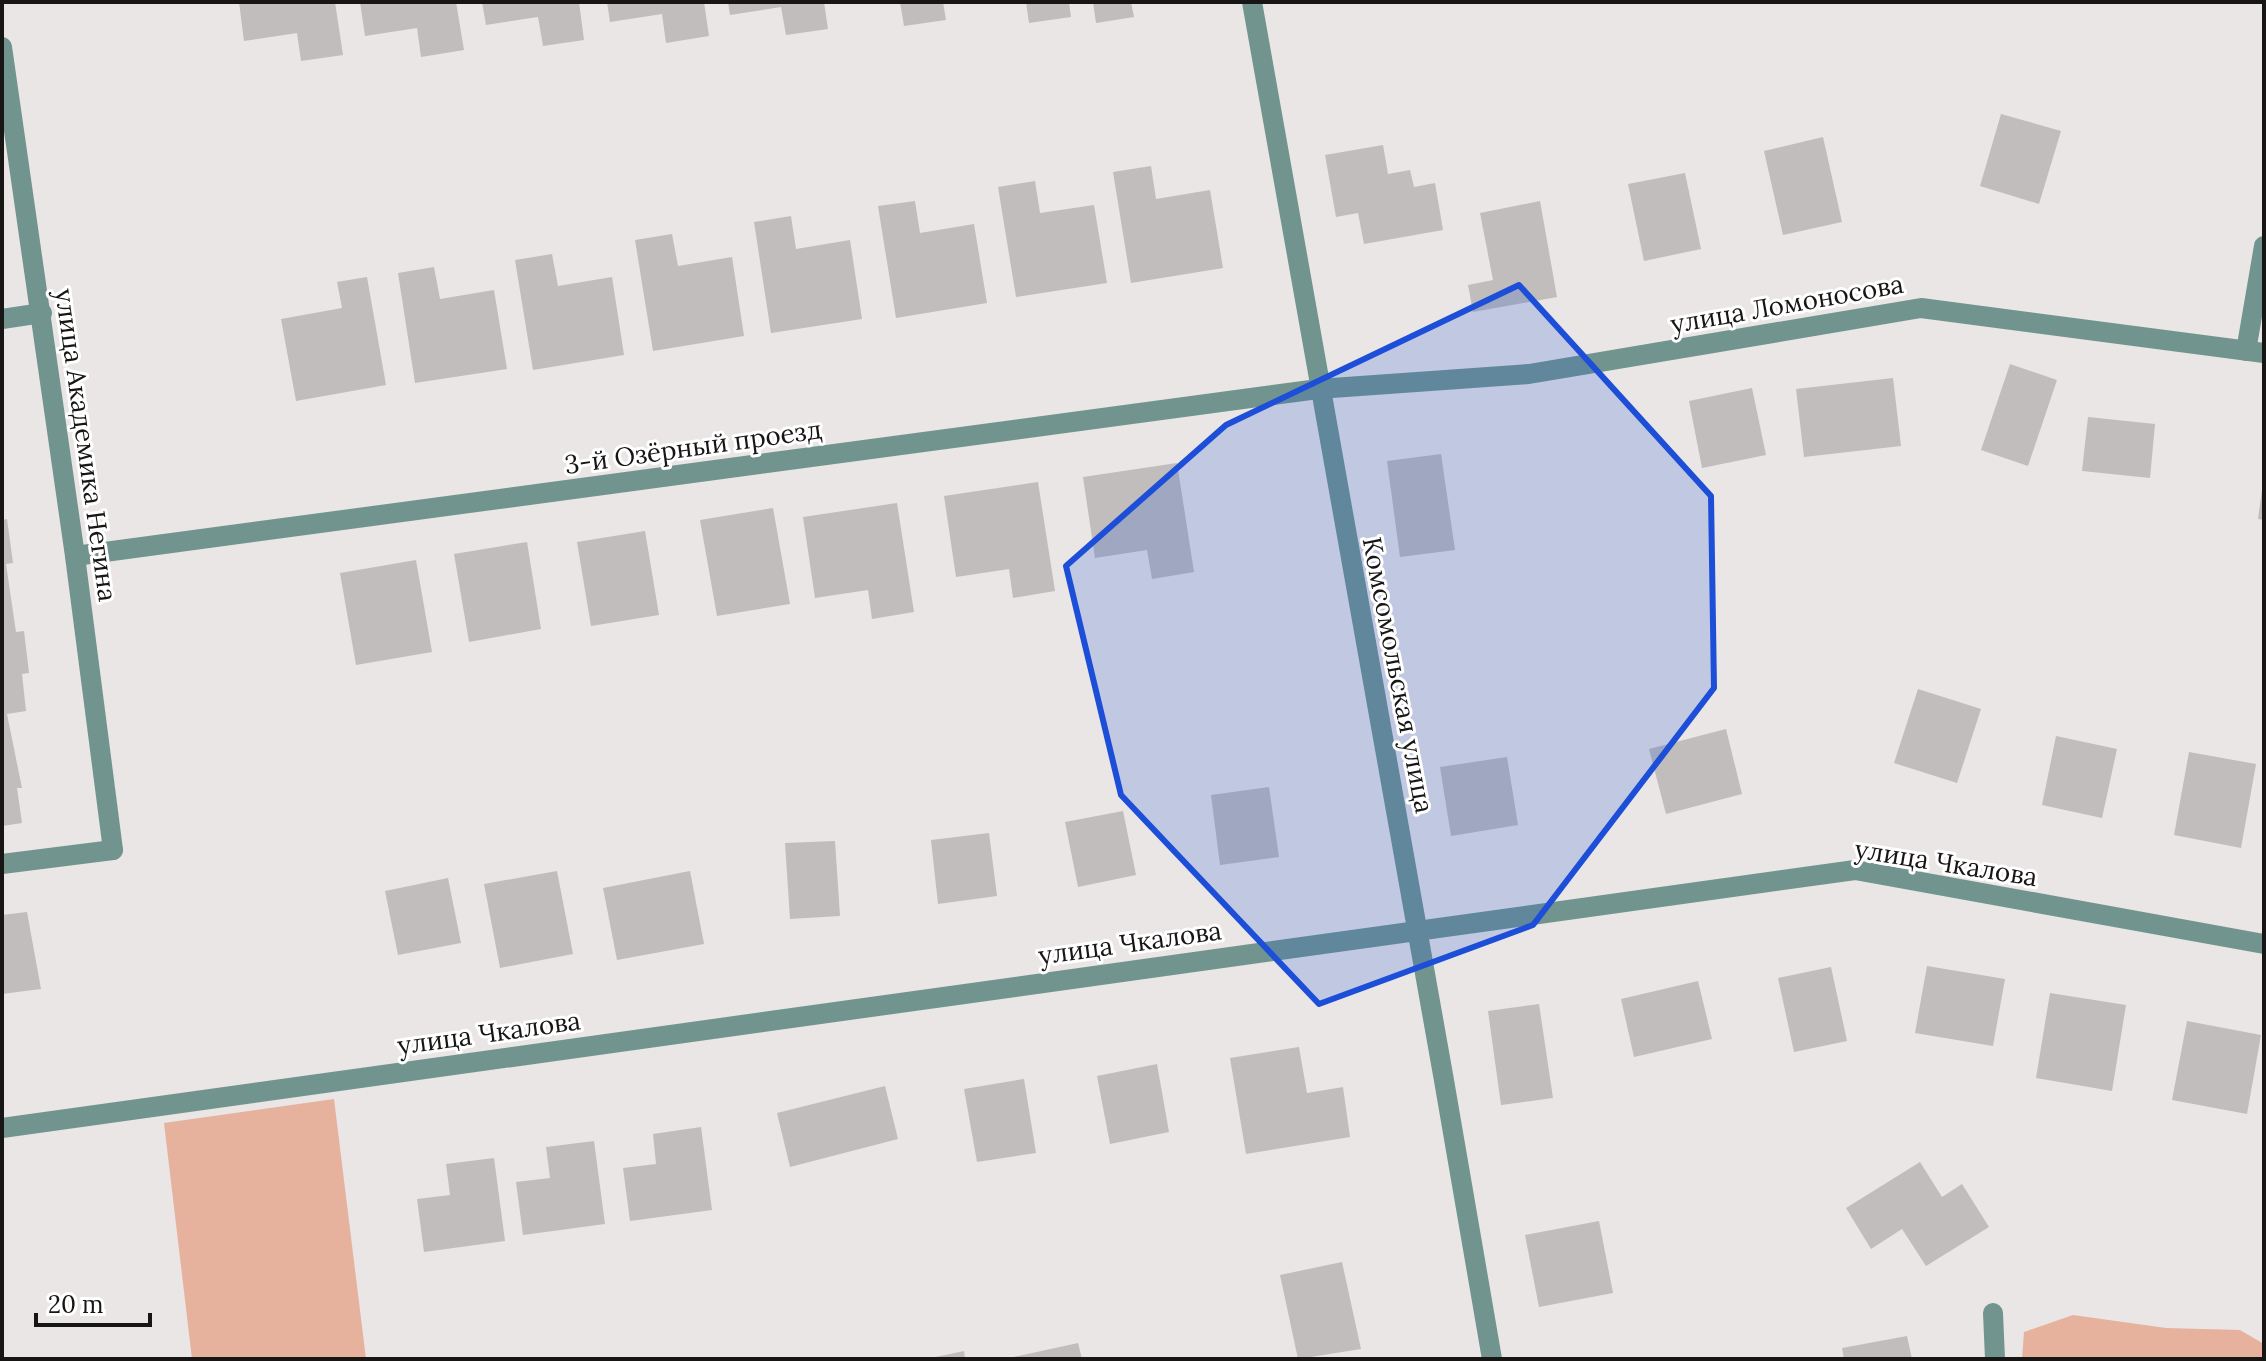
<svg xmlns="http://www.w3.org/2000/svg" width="2266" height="1361" viewBox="0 0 2266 1361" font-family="Lora,serif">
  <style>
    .green { fill: #e6b19d }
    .building { fill: #c0bdbc }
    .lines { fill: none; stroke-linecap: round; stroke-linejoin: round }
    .service { stroke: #71958e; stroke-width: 20 }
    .minor { stroke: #71958e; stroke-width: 20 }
    .marked { fill: #1d4ed8; fill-opacity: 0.2; stroke: #1d4ed8; stroke-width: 6; stroke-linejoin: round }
    .labels { text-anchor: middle; stroke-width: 6; stroke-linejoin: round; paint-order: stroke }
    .street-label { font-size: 26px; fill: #171615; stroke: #fff }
  </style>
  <rect width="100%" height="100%" fill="#eae6e5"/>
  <g class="green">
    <path d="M334 1099 366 1359H192L164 1123Z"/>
    <path d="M2073 1315 2166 1328 2240 1330 2264 1344V1359H2022L2024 1332Z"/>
  </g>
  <g class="building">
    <path d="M239 2H335L343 55 301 61 297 33 244 41Z"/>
    <path d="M360 2H456L464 50 421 57 417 28 365 36Z"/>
    <path d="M482 2H579L584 40 543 46 538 17 486 25Z"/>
    <path d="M607 2H704L709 36 666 43 662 14 610 22Z"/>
    <path d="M728 2H824L828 29 786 35 781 7 730 15Z"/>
    <path d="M900 2H943L946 20 904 26Z"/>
    <path d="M1026 2H1069L1071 17 1029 23Z"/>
    <path d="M1093 2H1131L1134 17 1096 23Z"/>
    <path d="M2001 114 2061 131 2039 204 1980 186Z"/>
    <path d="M1823 137 1842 222 1783 235 1764 151Z"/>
    <path d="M1383 145 1388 174 1410 170 1414 187 1435 183 1443 230 1364 244 1358 213 1336 217 1325 155Z"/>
    <path d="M1151 166 1156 199 1210 190 1223 268 1131 283 1113 172Z"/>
    <path d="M1685 173 1701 249 1644 261 1628 184Z"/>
    <path d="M1035 181 1040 213 1094 205 1107 283 1016 297 998 187Z"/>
    <path d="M915 201 920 233 974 224 987 303 896 318 878 206Z"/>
    <path d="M1540 201 1557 297 1473 312 1468 285 1493 280 1480 213Z"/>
    <path d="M791 216 796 249 850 240 862 319 771 333 754 222Z"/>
    <path d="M672 234 678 266 732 257 744 336 653 351 635 240Z"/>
    <path d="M552 254 558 286 612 277 624 355 533 370 515 260Z"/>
    <path d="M434 267 440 299 494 290 507 369 415 383 398 273Z"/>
    <path d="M367 277 386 385 296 401 281 319 342 308 337 282Z"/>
    <path d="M2010 364 2057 380 2028 466 1981 450Z"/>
    <path d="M1893 378 1901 446 1804 457 1796 389Z"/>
    <path d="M1752 388 1766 455 1702 468 1689 401Z"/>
    <path d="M2088 417 2155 424 2150 478 2082 471Z"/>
    <path d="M1441 454 1455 550 1400 557 1387 461Z"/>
    <path d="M1177 463 1194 572 1152 579 1147 550 1095 558 1083 477Z"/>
    <path d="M1038 482 1055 591 1013 598 1009 569 956 577 944 496Z"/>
    <path d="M2262 490H2264V520L2258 519Z"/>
    <path d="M897 503 914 612 872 619 868 590 815 598 803 517Z"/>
    <path d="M773 508 790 604 717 616 700 520Z"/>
    <path d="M7 519 13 563 6 564 16 632 24 631 29 673 22 674 26 711 7 714 22 788H17L22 823 2 826V520Z"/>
    <path d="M645 531 659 615 591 626 577 542Z"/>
    <path d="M527 542 541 629 469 642 454 554Z"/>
    <path d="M416 560 432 652 356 665 340 573Z"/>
    <path d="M1918 689 1981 709 1957 783 1894 763Z"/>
    <path d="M1726 729 1742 794 1666 814 1649 749Z"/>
    <path d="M2056 736 2117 749 2102 818 2042 805Z"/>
    <path d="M2189 752 2256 764 2241 848 2174 835Z"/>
    <path d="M1507 757 1518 825 1451 836 1440 767Z"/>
    <path d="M1269 787 1279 857 1220 865 1211 795Z"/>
    <path d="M1123 811 1136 875 1078 887 1065 822Z"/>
    <path d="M989 833 997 896 938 904 931 840Z"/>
    <path d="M835 841 840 916 790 919 785 843Z"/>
    <path d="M557 871 573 954 500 968 484 884Z"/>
    <path d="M690 871 704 944 617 960 603 888Z"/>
    <path d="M448 878 461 943 398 955 385 891Z"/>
    <path d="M27 912 41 989 2 994V915Z"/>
    <path d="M1927 966 2005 979 1993 1046 1915 1033Z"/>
    <path d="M1831 967 1847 1041 1794 1052 1778 978Z"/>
    <path d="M1698 981 1712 1039 1634 1057 1621 999Z"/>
    <path d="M2050 993 2126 1005 2112 1091 2036 1078Z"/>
    <path d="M1539 1004 1553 1098 1501 1105 1488 1011Z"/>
    <path d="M2187 1021 2261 1035 2247 1114 2172 1100Z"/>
    <path d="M1299 1047 1307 1093 1343 1087 1350 1137 1246 1154 1230 1058Z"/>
    <path d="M1157 1064 1169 1132 1110 1144 1097 1076Z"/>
    <path d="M1024 1079 1036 1153 977 1162 964 1089Z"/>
    <path d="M885 1086 898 1139 790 1167 777 1113Z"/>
    <path d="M701 1127 712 1210 630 1221 623 1168 656 1164 653 1134Z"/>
    <path d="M594 1141 605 1224 523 1235 516 1182 550 1178 546 1147Z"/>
    <path d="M494 1158 505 1241 424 1252 417 1199 450 1195 446 1164Z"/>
    <path d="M1920 1162 1942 1197 1962 1184 1989 1227 1926 1266 1902 1229 1871 1249 1846 1208Z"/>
    <path d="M1599 1221 1613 1293 1539 1307 1525 1235Z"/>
    <path d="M1342 1262 1361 1349 1298 1359 1280 1275Z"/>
    <path d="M1907 1336 1912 1359H1844L1842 1348Z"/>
    <path d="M1078 1343 1082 1359H1009V1358Z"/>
    <path d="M964 1351 965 1359H932L931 1358Z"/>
  </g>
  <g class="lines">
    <g class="service">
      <path d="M2 319 42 313"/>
      <path d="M2246 351 2264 246"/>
      <path d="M2 864 113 850"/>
      <path d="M1993 1313 1995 1359"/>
    </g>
    <g class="minor">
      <path d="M1252 2C1329 455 1416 906 1492 1359"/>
      <path d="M2 47 75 556 113 850"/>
      <path d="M75 556 1318 389 1529 374 1921 308 2264 353"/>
      <path d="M2 1128 1855 870 2264 944"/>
    </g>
  </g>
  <path class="marked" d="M1519 285 1711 496 1714 688 1533 925 1319 1004 1121 795 1066 566 1226 425Z"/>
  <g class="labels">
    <g class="street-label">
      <text transform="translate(1787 304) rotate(-10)" y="9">улица Ломоносова</text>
      <text transform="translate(86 445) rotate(82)" y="9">улица Академика Негина</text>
      <text transform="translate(693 447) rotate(-8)" y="9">3-й Озёрный проезд</text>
      <text transform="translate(1398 675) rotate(79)" y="9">Комсомольская улица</text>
      <text transform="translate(1946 863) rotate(9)" y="9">улица Чкалова</text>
      <text transform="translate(1130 943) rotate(-8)" y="9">улица Чкалова</text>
      <text transform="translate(489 1033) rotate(-8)" y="9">улица Чкалова</text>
    </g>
  </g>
  <rect width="2266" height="1361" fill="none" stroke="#171615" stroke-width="8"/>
  <path d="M36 1313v12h114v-12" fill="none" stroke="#171615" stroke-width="4"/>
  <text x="48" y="1313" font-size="24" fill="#171615" stroke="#ffffff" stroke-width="6" paint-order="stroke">20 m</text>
</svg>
